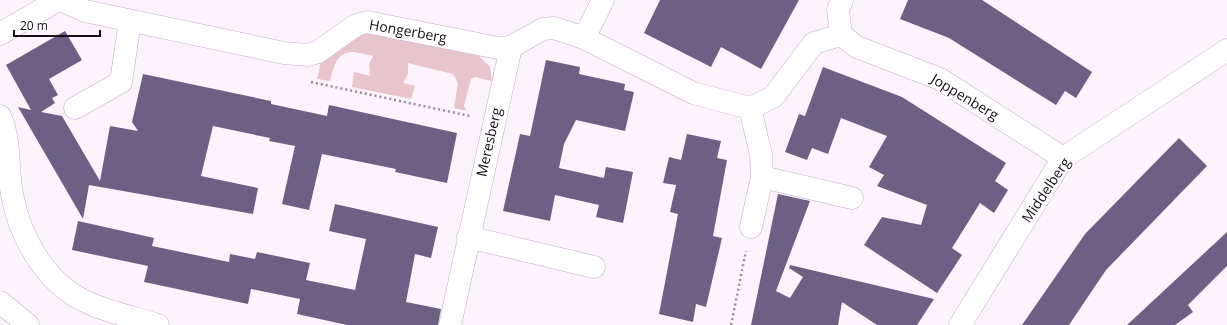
<svg xmlns="http://www.w3.org/2000/svg" width="1227" height="325" viewBox="0 0 1227 325" font-family="'Open Sans',sans-serif">
  <style>
    .green { fill: #e8c5cc }
    .building { fill: #6c6185 }
    .lines { fill: none; stroke-linecap: round; stroke-linejoin: round }
    .minor-casing { stroke: #c2adc7; stroke-width: 23 }
    .path { stroke: #948c95; stroke-width: 2.5; stroke-dasharray: 2 3; stroke-linecap: butt }
    .minor { stroke: #fff; stroke-width: 22 }
    .labels { text-anchor: middle; stroke-width: 3.5; stroke-linejoin: round; paint-order: stroke }
    .street-label { font-size: 14px; fill: #160f18; stroke: #fff }
  </style>
  <rect width="100%" height="100%" fill="#fcf3fd"/>
  <path class="green" d="M370 33 479 56 490 67 492 81 475 77 471 79 464 106 467 111 454 108 458 83 453 74 408 63V74L403 83 415 86 411 99 352 87 354 72 370 76 369 64 373 56C367 55 361 53 354 52 336 51 334 67 330 81L317 79 321 62 359 35Z"/>
  <g class="building">
    <path d="M660 0H799L761 69 721 47 711 67 644 33Z"/>
    <path d="M908 0H982L1092 72 1076 98 1065 91 1056 105 949 38 900 19Z"/>
    <path d="M65 31 82 60 49 79 58 95 52 98 55 103 41 112 62 116 100 181 110 126 138 131 132 122 143 74 271 101V104L327 116 329 105 457 133 447 183 395 172 396 169 322 154 309 210 282 204 295 146 269 141 270 138 213 126 201 176 258 188 253 214 89 185 83 219 18 107 31 110 6 65Z"/>
    <path d="M546 60 580 67 579 74 625 84 624 90 634 92 625 131 576 120 564 144 559 168 604 178 606 167 633 172 623 223 596 217 599 205 555 195 550 221 503 211 520 134 530 136Z"/>
    <path d="M823 67 902 97 1006 163 995 181 1008 190 994 213 980 203 952 248 962 255 937 293 864 245 882 217 921 225 927 205 877 186 884 175 869 167 887 136 841 118 828 154 812 148 807 160 785 152 799 114 805 116Z"/>
    <path d="M687 134 721 141 717 158 727 160 713 236 722 238 706 307 696 304 693 322 659 314 678 214 670 212 676 185 663 183 669 157 681 160Z"/>
    <path d="M1179 138 1207 166 1106 270 1069 325H1022L1085 234Z"/>
    <path d="M778 194 810 201 776 291 790 298 803 277 789 268 790 265 934 299 917 325H877L842 302 838 325H751Z"/>
    <path d="M335 204 438 227 431 258 415 254 406 302 441 309 438 325H347L297 314 300 299 251 289 248 304 144 282 148 266 72 250 78 221 154 238 152 246 229 262 230 254 255 259 257 252 310 263 306 280 355 290 366 239 329 231Z"/>
    <path d="M1227 232V266L1188 305 1193 312 1175 325H1127Z"/>
  </g>
  <g class="lines">
    <defs>
      <g id="minor">
        <path d="M61 0 85 11 284 53 308 55 318 52 356 25 367 22 498 48 511 47 543 29 554 28 584 38 693 93 750 108"/>
        <path d="M842 0 838 10 841 35 857 47 940 79 1063 158"/>
        <path d="M0 34 58 0"/>
        <path d="M584 38 603 0"/>
        <path d="M75 108 121 82 130 21"/>
        <path d="M750 108 761 155 762 177 852 198"/>
        <path d="M750 108 773 97 814 43 841 35"/>
        <path d="M0 116C11 140 7 169 12 194 20 239 47 286 91 304 112 313 136 318 158 325"/>
        <path d="M751 227 762 177"/>
        <path d="M468 237 594 267"/>
        <path d="M0 302 28 325"/>
        <path d="M450 325 511 47"/>
        <path d="M960 325 1063 158 1227 50"/>
      </g>
    </defs>
    <use href="#minor" class="minor-casing"/>
    <g class="path">
      <path d="M311 82 470 116"/>
      <path d="M731 325 746 251"/>
    </g>
    <use href="#minor" class="minor"/>
  </g>
  <g class="labels">
    <g class="street-label">
      <text transform="translate(408 31) rotate(10)" y="5">Hongerberg</text>
      <text transform="translate(965 97) rotate(31)" y="5">Joppenberg</text>
      <text transform="translate(489 142) rotate(-77)" y="5">Meresberg</text>
      <text transform="translate(1046 190) rotate(-56)" y="5">Middelberg</text>
    </g>
  </g>
  <path d="M14 30v6h86v-6" fill="none" stroke="#160f18" stroke-width="2"/>
  <text x="20" y="30" font-size="12" fill="#160f18" stroke="#ffffff" stroke-width="3" paint-order="stroke">20 m</text>
</svg>
